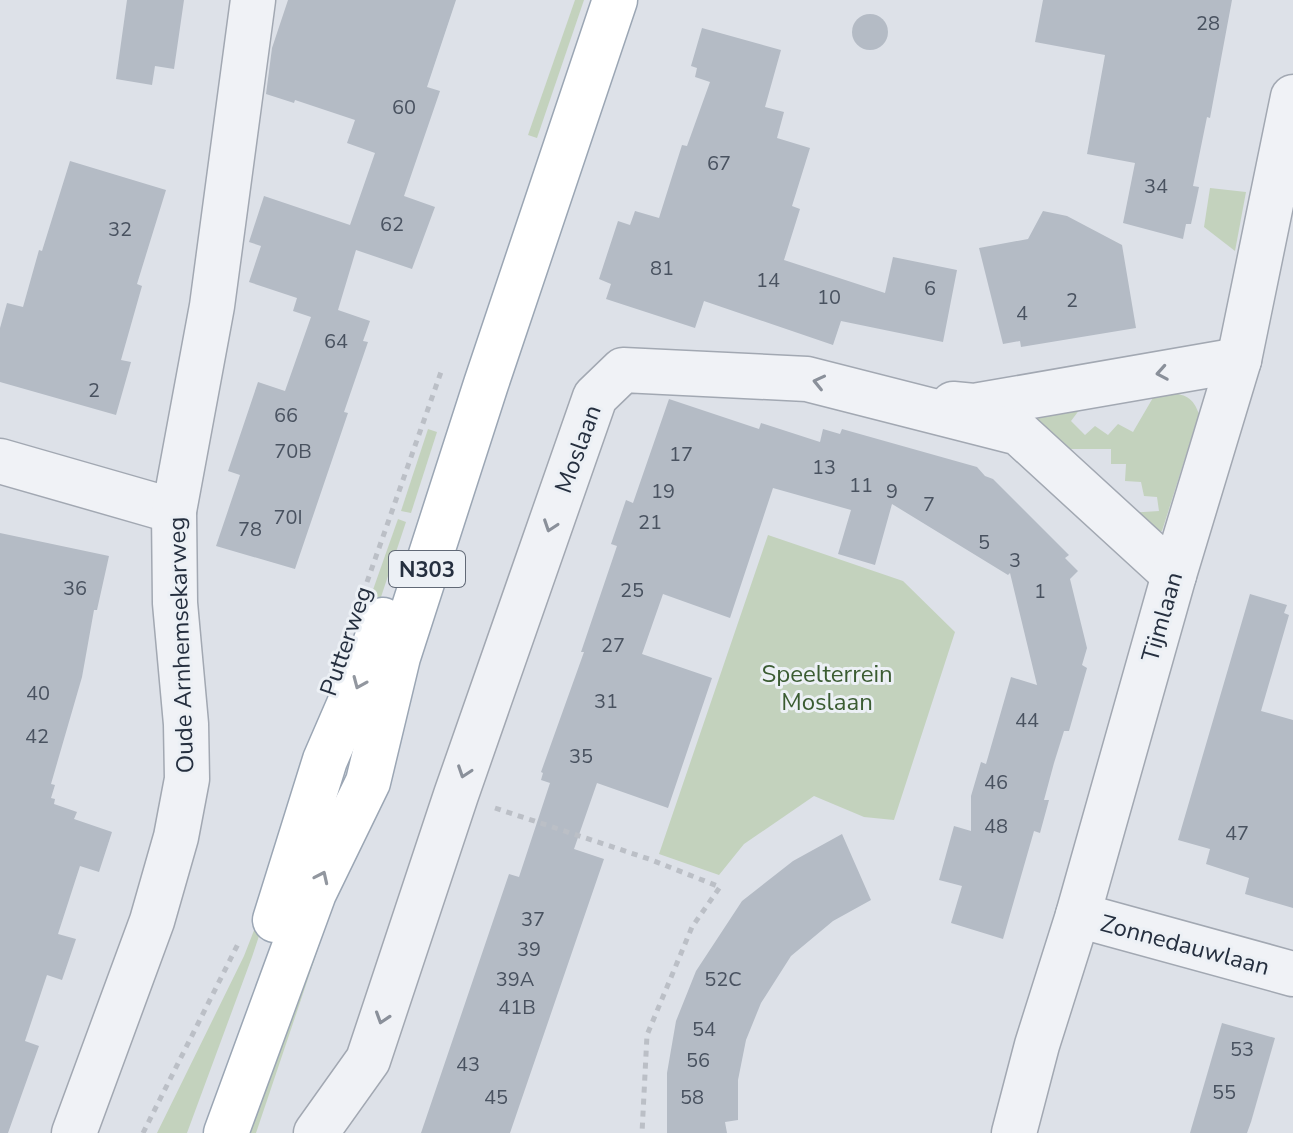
<svg xmlns="http://www.w3.org/2000/svg" width="1293" height="1133" viewBox="0 0 1293 1133" font-family="'Nunito Sans',sans-serif">
  <style>
    .green { fill: #c3d2bd }
    .building { fill: #b4bbc5 }
    .lines { fill: none; stroke-linecap: round; stroke-linejoin: round }
    .minor-casing { stroke: #a2a8b2; stroke-width: 47 }
    .major-casing { stroke: #9ba6b4; stroke-width: 47 }
    .path { stroke: #bbbfc6; stroke-width: 5; stroke-dasharray: 6 6; stroke-linecap: butt }
    .minor { stroke: #f0f2f6; stroke-width: 44 }
    .major { stroke: #fff; stroke-width: 44 }
    .oneway { stroke: #8a909a }
    .oneway2 { stroke: #92979f }
    .labels { text-anchor: middle; stroke-width: 6; stroke-linejoin: round; paint-order: stroke }
    .number-label { font-size: 20px; fill: #495260 }
    .shield { fill: #ecf0f5; stroke: #616976; stroke-width: 2 }
    .shield-label { font-size: 22px; font-weight: bold; fill: #252f3f }
    .street-label { font-size: 24px; fill: #252f3f; stroke: #ecf0f5 }
    .park-label { font-size: 24px; fill: #3b5c32; stroke: #ecf0f5 }
  </style>
  <rect width="100%" height="100%" fill="#dde1e8"/>
  <g class="green">
    <path d="M575 0H584L537 138 528 135Z"/>
    <path d="M1210 188 1246 192 1235 251 1204 227Z"/>
    <path d="M1168 393C1185 394 1193 397 1199 414L1162 531 1150 532 1128 513 1159 511 1157 497 1144 496 1141 482 1125 481 1126 464H1111V449H1061L1024 409 1086 401 1071 421 1085 435 1095 426 1108 435 1118 424 1133 432 1154 396Z"/>
    <path d="M428 429 437 432 411 513 401 511Z"/>
    <path d="M398 519 406 522 373 621 345 669Z"/>
    <path d="M768 535 903 581 955 632 894 820 864 817 814 796 744 844 719 875 659 854Z"/>
    <path d="M301 810 252 957 187 1133H157L244 956Z"/>
    <path d="M349 857 256 1133H238Z"/>
  </g>
  <g class="building">
    <path d="M127 0H184L174 69 155 66 152 85 116 79Z"/>
    <path d="M288 0H456L427 87 440 91 404 196 435 207 412 269 356 250 338 310 370 321 363 341 368 342 344 412 348 413 295 569 216 546 240 475 228 471 258 382 285 391 311 317 293 311 297 298 249 282 261 246 249 242 264 196 350 225 375 153 347 143 355 120 295 100 294 103 266 94 272 48Z"/>
    <path d="M1043 0H1232L1210 118 1207 117 1193 186 1199 187 1195 206 1191 224H1186L1183 239 1123 223 1135 163 1087 154 1105 55 1035 42Z"/>
    <circle cx="870" cy="32" r="18"/>
    <path d="M702 28 781 50 765 107 784 112 777 138 810 148 792 206 800 209 784 260 885 293 893 257 957 270 943 342 841 321 833 345 704 301 695 328 606 299 611 284 599 279 618 221 630 225 635 211 659 218 682 145 687 146 710 82 695 77 697 68 691 66Z"/>
    <path d="M70 161 166 190 137 284 142 286 121 360 131 362 116 415 0 382V328L7 303 23 307 39 250 42 251Z"/>
    <path d="M1043 211 1067 216 1122 245 1136 328 1021 347 1020 341 1003 344 979 248 1028 239Z"/>
    <path d="M669 399 759 429 761 423 820 442 823 429 840 434 842 429 977 467 985 476 993 479 1069 555 1065 558 1078 571 1070 579 1087 648 1082 665 1087 668 1069 731H1064L1054 763 1044 800H1049L1040 833 1034 831 1003 939 951 923 962 886 939 880 954 826 971 831V796L981 762 986 764 1011 677 1037 685 1010 573 1008 575 892 504 875 565 838 554 851 510 773 488 730 618 663 594 642 654 712 678 668 808 597 783 574 849 604 859 510 1133H421L509 874 519 877 550 783 541 780 543 773 541 772 584 652H581L617 546 611 544 626 500 633 503Z"/>
    <path d="M0 533 109 556 97 610H94L82 677 51 784 55 785 51 798 55 799 54 804 77 812 74 819 112 832 99 872 80 866 58 934 76 939 62 980 47 975 25 1041 39 1046 8 1133H0Z"/>
    <path d="M1250 594 1287 605 1284 613 1289 615 1261 711 1293 720V908L1245 894 1249 878 1206 864 1210 849 1178 840Z"/>
    <path d="M842 834 871 900 833 921 791 956 761 1003 746 1040 738 1080V1120L725 1122 727 1133H667V1073L676 1021 696 971 742 901 793 861Z"/>
    <path d="M1222 1023 1275 1038 1251 1122 1247 1133H1190Z"/>
  </g>
  <g class="lines">
    <defs>
      <g id="minor">
        <path d="M953 404 974 406 1239 360"/>
        <path d="M0 461 174 511"/>
        <path d="M1078 915 1293 974"/>
        <path d="M74 1133 152 921 176 837 187 779 186 724 175 603 174 511 212 306 253 0"/>
        <path d="M316 1133 368 1060 456 795 595 397 623 370 807 379 1019 433 1174 575"/>
        <path d="M1014 1133 1037 1045 1078 915 1174 575 1239 360 1293 97"/>
      </g>
      <g id="major">
        <path d="M275 920 325 760 374 647 383 620"/>
        <path d="M226 1133 314 893 368 782 398 657 486 384 615 0"/>
      </g>
    </defs>
    <use href="#minor" class="minor-casing"/>
    <use href="#major" class="major-casing"/>
    <g class="path">
      <path d="M367 582 441 372"/>
      <path d="M495 808 649 859 720 887 692 927 647 1035 642 1133"/>
      <path d="M143 1133 239 942"/>
    </g>
    <use href="#minor" class="minor"/>
    <use href="#major" class="major"/>
  </g>
  <defs><path id="oneway-chevron" d="M-2-3.5L2.5 0L-2 3.5" fill="none" stroke-width="1.6" stroke-linecap="round" stroke-linejoin="round" transform="scale(2)"/></defs>
  <g class="oneway">
    <use href="#oneway-chevron" transform="translate(1162 373) rotate(170)"/>
    <use href="#oneway-chevron" transform="translate(819 382) rotate(-167)"/>
    <use href="#oneway-chevron" transform="translate(550 526) rotate(109)"/>
    <use href="#oneway-chevron" transform="translate(464 772) rotate(109)"/>
    <use href="#oneway-chevron" transform="translate(382 1018) rotate(108)"/>
  </g>
  <g class="oneway2">
    <use href="#oneway-chevron" transform="translate(359 683) rotate(113)"/>
    <use href="#oneway-chevron" transform="translate(322 877) rotate(-65)"/>
  </g>
  <g class="labels">
    <g class="number-label">
      <text x="1208" y="30">28</text>
      <text x="404" y="114">60</text>
      <text x="719" y="170">67</text>
      <text x="1156" y="193">34</text>
      <text x="392" y="231">62</text>
      <text x="120" y="236">32</text>
      <text x="662" y="275">81</text>
      <text x="768" y="287">14</text>
      <text x="930" y="295">6</text>
      <text x="829" y="304">10</text>
      <text x="1072" y="307">2</text>
      <text x="1022" y="320">4</text>
      <text x="336" y="348">64</text>
      <text x="94" y="397">2</text>
      <text x="286" y="422">66</text>
      <text x="293" y="458">70B</text>
      <text x="681" y="461">17</text>
      <text x="824" y="474">13</text>
      <text x="861" y="492">11</text>
      <text x="663" y="498">19</text>
      <text x="892" y="498">9</text>
      <text x="929" y="511">7</text>
      <text x="288" y="524">70I</text>
      <text x="650" y="529">21</text>
      <text x="250" y="536">78</text>
      <text x="984" y="549">5</text>
      <text x="1015" y="567">3</text>
      <text x="75" y="595">36</text>
      <text x="632" y="597">25</text>
      <text x="1040" y="598">1</text>
      <text x="613" y="652">27</text>
      <text x="38" y="700">40</text>
      <text x="606" y="708">31</text>
      <text x="1027" y="727">44</text>
      <text x="37" y="743">42</text>
      <text x="581" y="763">35</text>
      <text x="996" y="789">46</text>
      <text x="996" y="833">48</text>
      <text x="1237" y="840">47</text>
      <text x="533" y="926">37</text>
      <text x="529" y="956">39</text>
      <text x="515" y="986">39A</text>
      <text x="723" y="986">52C</text>
      <text x="517" y="1014">41B</text>
      <text x="704" y="1036">54</text>
      <text x="1242" y="1056">53</text>
      <text x="698" y="1067">56</text>
      <text x="468" y="1071">43</text>
      <text x="1224" y="1099">55</text>
      <text x="496" y="1104">45</text>
      <text x="692" y="1104">58</text>
    </g>
    <rect class="shield" x="389" y="551" width="76" height="36" rx="6"/>
    <g class="shield-label">
      <text x="427" y="577">N303</text>
    </g>
    <g class="street-label">
      <text transform="translate(578 449) rotate(-70)" y="8">Moslaan</text>
      <text transform="translate(1162 617) rotate(-74)" y="8">Tijmlaan</text>
      <text transform="translate(346 641) rotate(-71)" y="8">Putterweg</text>
      <text transform="translate(181 645) rotate(-92)" y="8">Oude Arnhemsekarweg</text>
      <text transform="translate(1185 945) rotate(15)" y="8">Zonnedauwlaan</text>
    </g>
    <g class="park-label">
      <text x="827" y="682">Speelterrein<tspan x="827" dy="28">Moslaan</tspan></text>
    </g>
  </g>
</svg>
